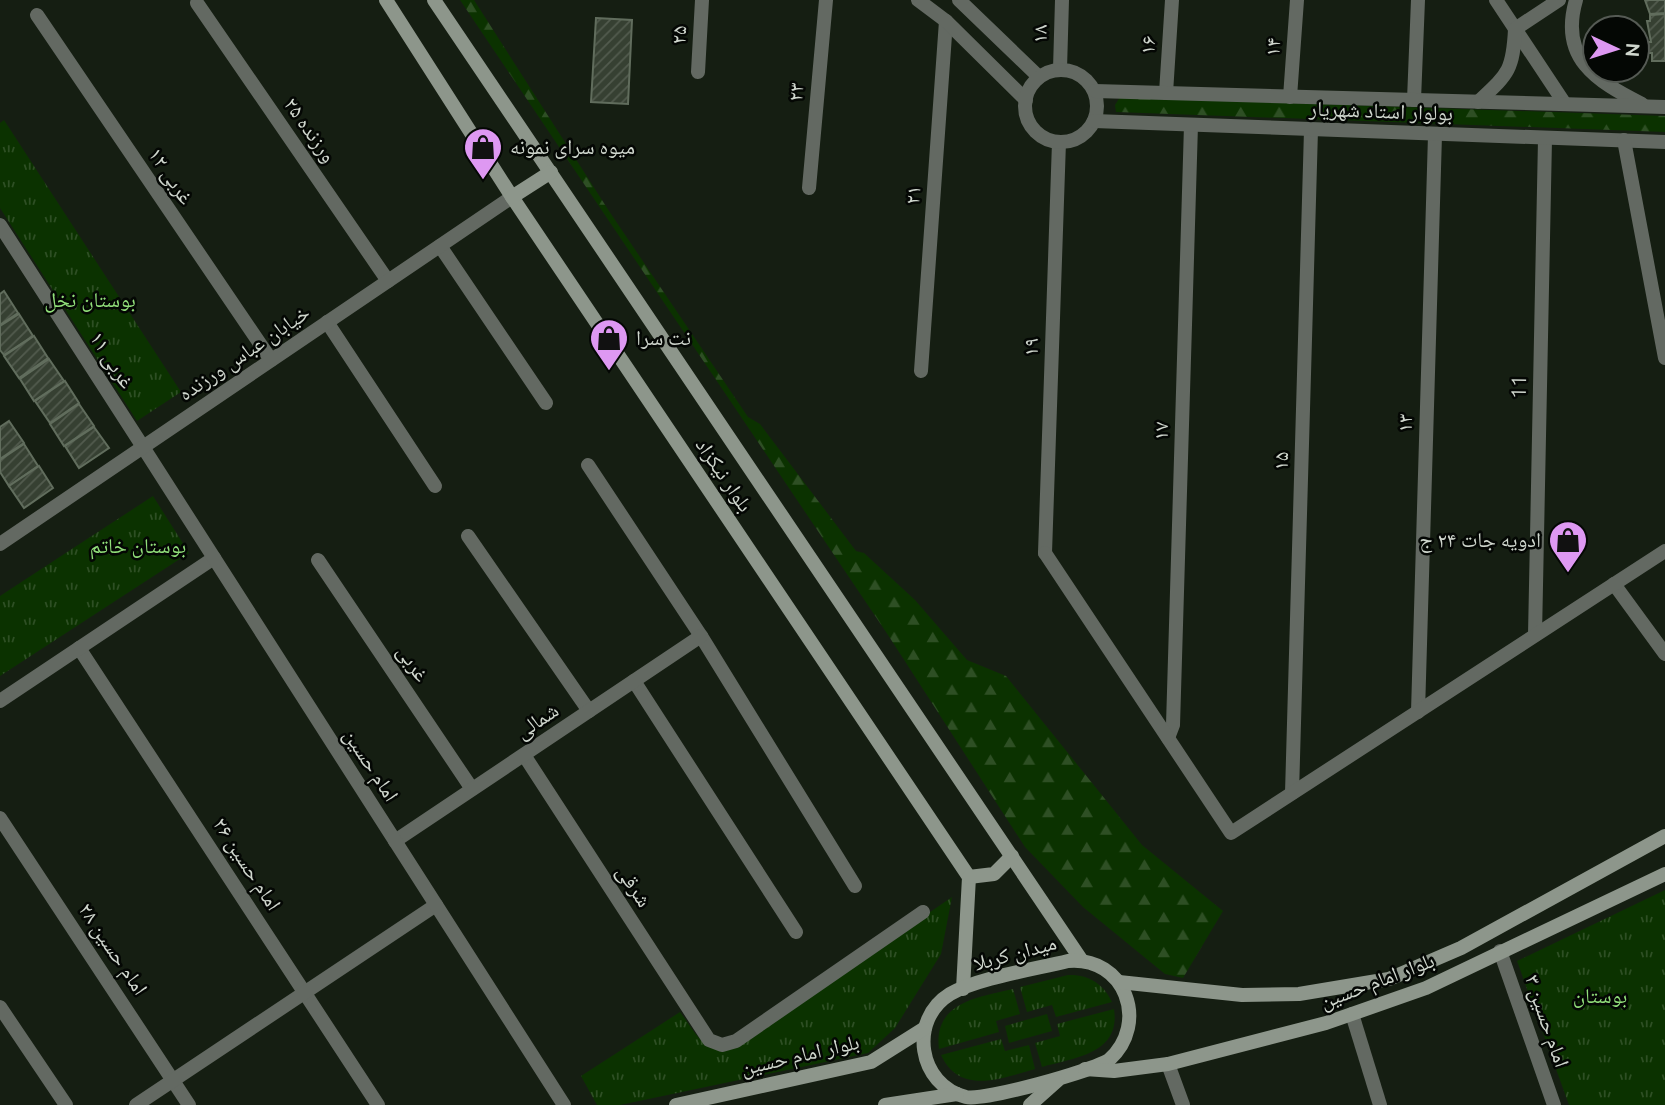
<svg xmlns="http://www.w3.org/2000/svg" width="1665" height="1105" viewBox="0 0 1665 1105" font-family="Ubuntu,'Noto Naskh Arabic',sans-serif">
  <style>
    .grass { fill: url(#grass-tufts) }
    .forest { fill: url(#forest-firs) }
    .building { fill: url(#building-hatch); stroke: #616d5d; stroke-width: 2 }
    .lines { fill: none; stroke-linecap: round; stroke-linejoin: round }
    .minor { stroke: #636962; stroke-width: 14 }
    .tertiary { stroke: #636962; stroke-width: 14 }
    .secondary { stroke: #8d968b; stroke-width: 14 }
    .labels { text-anchor: middle; stroke-width: 5; stroke-linejoin: round; paint-order: stroke }
    .street-label { font-size: 21px; fill: #cfd6cd; stroke: #040704 }
    .poi-label { font-size: 21px; fill: #cfd6cd; stroke: #040704; text-anchor: start }
    .park-label { font-size: 21px; fill: #91df7a; stroke: #040704 }
  </style>
  <defs>
    <pattern id="grass-tufts" width="24" height="20" patternUnits="userSpaceOnUse" patternTransform="scale(1.75)"><rect width="24" height="20" fill="#0b3200"/><path d="M3 7l-1-3M5 7V3M7 7l1-3M15 17l-1-3M17 17v-4M19 17l1-3" fill="none" stroke="#2e4f24"/></pattern>
    <pattern id="forest-firs" width="22" height="20" patternUnits="userSpaceOnUse" patternTransform="scale(1.75)"><rect width="22" height="20" fill="#0b3200"/><path d="M5 1l3.5 6h-7zM16 11l3.5 6h-7z" fill="#2e4f24"/></pattern>
    <pattern id="building-hatch" width="6" height="6" patternUnits="userSpaceOnUse" patternTransform="scale(1.75)"><rect width="6" height="6" fill="#364032"/><path d="M-1 1l2-2M0 6l6-6M5 7l2-2" fill="none" stroke="#525b4e"/></pattern>
  </defs>
  <rect width="100%" height="100%" fill="#151e12"/>
  <g class="grass">
    <path d="M4 120 181 392 137 421 0 208V123Z"/>
    <path d="M153 496 189 553 0 676V596Z"/>
    <path d="M1665 890V1105H1569L1517 961Z"/>
    <path d="M952 897 941 954 895 1028 868 1053 620 1105H597L581 1076 680 1012C694 1030 706 1058 732 1048Z"/>
    <path d="M1068 975C1088 974 1104 984 1112 1002L1056 1017 1052 1005 1027 1012 1020 987Z"/>
    <path d="M1013 989 1020 1014 996 1021 999 1032 939 1049C933 1002 979 997 1013 989Z"/>
    <path d="M1114 1009C1121 1054 1074 1058 1042 1067L1035 1043 1060 1036 1057 1024Z"/>
    <path d="M1047 1014 1052 1031 1009 1043 1005 1026Z"/>
    <path d="M1001 1039 1005 1051 1029 1045 1035 1069C1002 1078 960 1096 941 1055Z"/>
  </g>
  <g class="forest">
    <path d="M460 0H474L609 211 748 417 760 424 856 551 864 553 915 600 967 660 1006 676 1142 845 1223 911 1183 978 1165 974 1083 907 1025 847 888 635Z"/>
    <path d="M1120 97 1665 116V132L1116 112 1115 105Z"/>
  </g>
  <g class="building">
    <path d="M1645 0H1665V13L1650 14Z"/>
    <path d="M1665 14V61H1652V53H1648L1647 42H1651L1647 21H1650V15Z"/>
    <path d="M596 18 632 20 628 104 591 102Z"/>
    <path d="M4 291 18 313 0 325V294Z"/>
    <path d="M19 314 33 336 4 355 0 350V326Z"/>
    <path d="M34 336 48 358 19 378 4 356Z"/>
    <path d="M49 359 64 381 34 401 20 379Z"/>
    <path d="M65 381 79 403 50 423 35 401Z"/>
    <path d="M79 404 94 426 64 446 50 424Z"/>
    <path d="M9 421 24 443 0 459V427Z"/>
    <path d="M94 427 109 448 79 468 65 446Z"/>
    <path d="M24 444 38 466 9 486 0 472V460Z"/>
    <path d="M39 466 53 488 24 508 9 486Z"/>
  </g>
  <g class="lines">
    <g class="minor">
      <path d="M197 3 388 281"/>
      <path d="M37 15 271 360"/>
      <path d="M1060 69 1062 0"/>
      <path d="M698 72 702 0"/>
      <path d="M1166 93 1172 0"/>
      <path d="M1290 97 1297 0"/>
      <path d="M1414 100 1418 0"/>
      <path d="M809 188 826 0"/>
      <path d="M0 225 143 447"/>
      <path d="M440 246 546 403"/>
      <path d="M327 322 435 486"/>
      <path d="M921 371 946 21"/>
      <path d="M588 465 701 636 855 886"/>
      <path d="M468 536 589 711"/>
      <path d="M1045 553 1059 142"/>
      <path d="M318 560 472 789"/>
      <path d="M1614 584 1665 654"/>
      <path d="M1535 635 1545 139"/>
      <path d="M79 648 378 1105"/>
      <path d="M634 681 796 932"/>
      <path d="M0 701 214 558"/>
      <path d="M1418 712 1435 135"/>
      <path d="M1168 738 1173 725 1191 125"/>
      <path d="M524 755 709 1040 722 1045 736 1041 923 912"/>
      <path d="M1292 793 1311 130"/>
      <path d="M0 818 189 1105"/>
      <path d="M395 841 701 636"/>
      <path d="M1500 951 1554 1105"/>
      <path d="M0 1007 66 1105"/>
      <path d="M1352 1014 1380 1105"/>
      <path d="M1168 1064 1183 1105"/>
      <path d="M136 1105 436 905"/>
    </g>
    <g class="tertiary">
      <path d="M918 0 946 21 1026 100"/>
      <path d="M959 0 1039 77"/>
      <path d="M1496 0 1565 104"/>
      <path d="M1576 0C1559 58 1596 81 1642 104"/>
      <circle cx="1061" cy="106" r="36"/>
      <path d="M1095 91 1665 107"/>
      <path d="M1478 102C1508 74 1513 71 1515 29L1559 0"/>
      <path d="M1094 121 1665 142"/>
      <path d="M1624 140 1665 358"/>
      <path d="M143 447 564 1105"/>
      <path d="M0 544 512 197"/>
      <path d="M1045 553 1231 833 1665 551"/>
    </g>
    <g class="secondary">
      <path d="M386 0 512 197 969 877 963 989"/>
      <path d="M434 0 1082 961"/>
      <path d="M512 197 551 172"/>
      <path d="M969 877 994 874 1012 856"/>
      <path d="M1068 961C1125 956 1150 1023 1109 1060 1092 1071 985 1101 966 1097 918 1085 908 1020 950 994 977 978 1036 969 1068 961Z"/>
      <path d="M1119 982 1242 995 1299 994 1389 979 1461 948 1665 836"/>
      <path d="M1085 1069 1114 1071 1168 1064 1326 1023 1426 988 1665 874"/>
      <path d="M676 1105 871 1062 925 1028"/>
      <path d="M885 1105 957 1094"/>
      <path d="M1030 1105 1058 1080"/>
    </g>
  </g>
  <defs>
    <symbol id="shop-pin" viewBox="-11 -11 22 30"><path d="M0 17L-7.5 6A9.5 9.5 0 1 1 7.5 6Z" fill="#de98f2" stroke="#040704"/><path d="M-5-2.5h2.3a2.7 3.5 0 0 1 5.4 0H5L5.5 6h-11ZM-1.5-2.5h3a1.5 2.3 0 0 0-3 0Z" fill="#111"/></symbol>
  </defs>
  <g fill-rule="evenodd">
    <use href="#shop-pin" x="461" y="125" width="44" height="60"/>
    <use href="#shop-pin" x="587" y="316" width="44" height="60"/>
    <use href="#shop-pin" x="1546" y="518" width="44" height="60"/>
  </g>
  <g class="labels">
    <g class="street-label">
      <text transform="translate(1040 34) rotate(-89)" y="7">۱۸</text>
      <text transform="translate(679 35) rotate(-87)" y="7">۲۵</text>
      <text transform="translate(1148 45) rotate(-86)" y="7">۱۶</text>
      <text transform="translate(1273 47) rotate(-86)" y="7">۱۴</text>
      <text transform="translate(796 92) rotate(-85)" y="7">۲۳</text>
      <text transform="translate(1381 111) rotate(2)" y="7">بولوار استاد شهریار</text>
      <text transform="translate(310 130) rotate(55)" y="7">ورزنده ۲۵</text>
      <text transform="translate(171 176) rotate(56)" y="7">غربی ۱۲</text>
      <text transform="translate(913 195) rotate(-86)" y="7">۲۱</text>
      <text transform="translate(1031 347) rotate(-88)" y="7">۱۹</text>
      <text transform="translate(244 353) rotate(-34)" y="7">خیابان عباس ورزنده</text>
      <text transform="translate(112 360) rotate(57)" y="7">غربی ۱۱</text>
      <text transform="translate(1519 387) rotate(-89)" y="7">11</text>
      <text transform="translate(1405 423) rotate(-88)" y="7">۱۳</text>
      <text transform="translate(1161 431) rotate(-88)" y="7">۱۷</text>
      <text transform="translate(1281 461) rotate(-88)" y="7">۱۵</text>
      <text transform="translate(724 475) rotate(56)" y="7">بلوار نیکزاد</text>
      <text transform="translate(413 663) rotate(56)" y="7">غربی</text>
      <text transform="translate(537 721) rotate(-34)" y="7">شمالی</text>
      <text transform="translate(371 765) rotate(57)" y="7">امام حسین</text>
      <text transform="translate(247 864) rotate(57)" y="7">امام حسین ۲۶</text>
      <text transform="translate(634 886) rotate(57)" y="7">شرقی</text>
      <text transform="translate(113 949) rotate(56)" y="7">امام حسین ۲۸</text>
      <text transform="translate(1015 953) rotate(-15)" y="7">میدان کربلا</text>
      <text transform="translate(1377 981) rotate(-21)" y="7">بلوار امام حسین</text>
      <text transform="translate(1547 1021) rotate(71)" y="7">امام حسین ۳</text>
      <text transform="translate(800 1055) rotate(-13)" y="7">بلوار امام حسین</text>
    </g>
    <g class="poi-label">
      <text x="510" y="154">میوه سرای نمونه</text>
      <text x="636" y="345">نت سرا</text>
      <text x="1541" y="547" text-anchor="end">ادویه جات ۲۴ ج</text>
    </g>
    <g class="park-label">
      <text x="90" y="307">بوستان نخل</text>
      <text x="138" y="553">بوستان خاتم</text>
      <text x="1600" y="1003">بوستان</text>
    </g>
  </g>
  <g transform="translate(1616 49) rotate(94)"><circle r="33" fill="#040704" stroke="#555a54" stroke-width="2"/>
  <path d="M0-5L12 26L0 18L-12 26Z" fill="#de98f2"/>
  <text y="-10" font-size="19" font-weight="bold" text-anchor="middle" fill="#cfd6cd">N</text>
  </g>
</svg>
